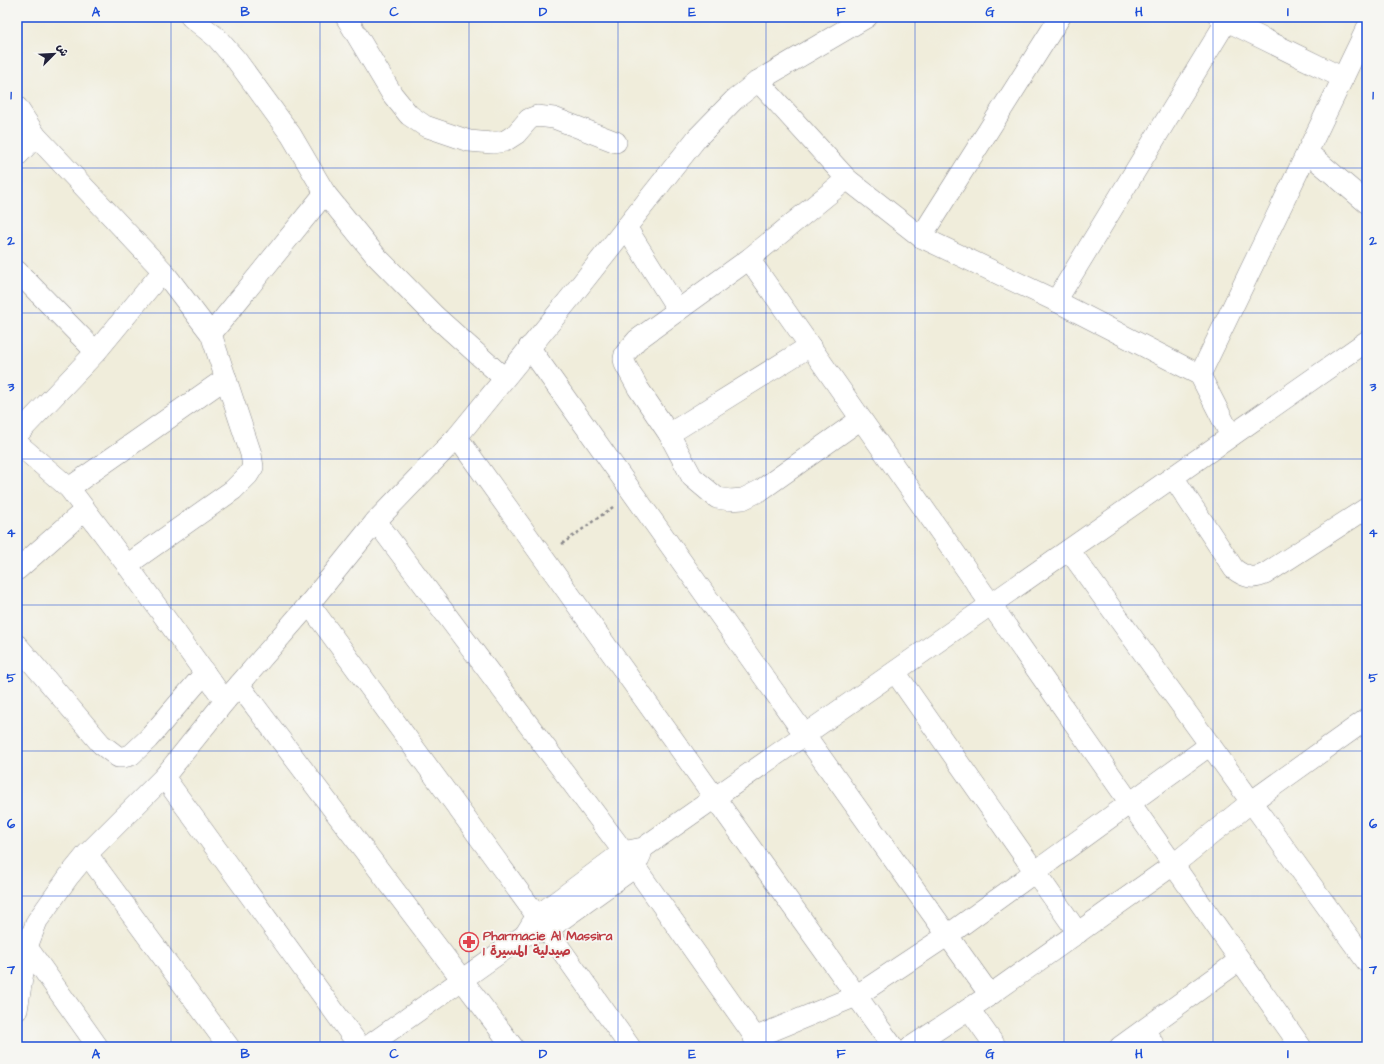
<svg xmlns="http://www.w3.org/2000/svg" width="1384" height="1064" viewBox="0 0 1384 1064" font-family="'Architects Daughter','Playpen Sans Arabic',sans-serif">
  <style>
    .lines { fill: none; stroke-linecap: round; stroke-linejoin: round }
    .minor-casing { stroke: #89888b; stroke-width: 22 }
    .path { stroke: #89888b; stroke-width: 2.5; stroke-dasharray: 3 3; stroke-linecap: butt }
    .minor { stroke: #fff; stroke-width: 21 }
    .grid { fill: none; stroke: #1d4ed8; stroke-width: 1; stroke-opacity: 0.55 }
    .labels { text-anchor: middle; stroke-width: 4; stroke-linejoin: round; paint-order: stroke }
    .health-label { font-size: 13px; font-weight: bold; fill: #be3a42; stroke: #f6f6f2; text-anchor: start }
    .neatline { fill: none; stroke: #1d4ed8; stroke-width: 1.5 }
    .grid-label { font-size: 13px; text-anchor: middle; font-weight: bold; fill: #1d4ed8 }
  </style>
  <rect width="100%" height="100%" fill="#f6f6f2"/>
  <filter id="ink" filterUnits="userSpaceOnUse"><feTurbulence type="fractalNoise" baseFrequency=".025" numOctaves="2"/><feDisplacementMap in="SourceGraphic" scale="8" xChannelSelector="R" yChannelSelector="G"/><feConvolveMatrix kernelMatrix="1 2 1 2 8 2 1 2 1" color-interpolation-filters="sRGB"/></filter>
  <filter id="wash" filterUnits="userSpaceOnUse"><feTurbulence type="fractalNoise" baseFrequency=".012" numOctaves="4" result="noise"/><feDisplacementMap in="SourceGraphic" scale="16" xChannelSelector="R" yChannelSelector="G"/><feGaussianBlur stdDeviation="0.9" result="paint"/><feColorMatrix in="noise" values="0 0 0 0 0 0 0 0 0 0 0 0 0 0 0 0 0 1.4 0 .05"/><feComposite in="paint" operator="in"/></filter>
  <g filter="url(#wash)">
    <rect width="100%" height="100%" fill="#f0eddb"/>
  </g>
  <g filter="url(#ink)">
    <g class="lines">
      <defs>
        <g id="minor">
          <path d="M191 17 217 38 237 61 291 135 325 193 376 256 435 316 504 378"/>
          <path d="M346 17 392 94 409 115 425 126 469 141 492 143 505 141 516 134 529 119 537 116 554 118 616 142"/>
          <path d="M1219 17 1343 78"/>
          <path d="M758 81 847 179 921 237 1056 301 1200 375 1231 436"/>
          <path d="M17 107 36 136 163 271 211 334 251 454 253 467 248 475 233 490 127 565"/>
          <path d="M1307 152 1367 203"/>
          <path d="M17 156 36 136"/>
          <path d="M847 179 749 259 637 340 625 354 624 359 625 364 638 388 669 434 692 477 717 498 730 500 743 499 761 490 861 419"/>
          <path d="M626 227 678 310"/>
          <path d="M921 237 1060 17"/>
          <path d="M749 259 1301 1047"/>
          <path d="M17 271 96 352"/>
          <path d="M1056 301 1227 20"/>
          <path d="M211 334 325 193"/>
          <path d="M529 347 990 995"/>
          <path d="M1200 375 1367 28"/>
          <path d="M669 434 810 346"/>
          <path d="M17 435 96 352 163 271"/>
          <path d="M457 437 893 1047"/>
          <path d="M17 443 69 488 127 565 225 701"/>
          <path d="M1173 477 1234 569C1245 577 1252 580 1265 574L1367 508"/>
          <path d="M69 488 226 378"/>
          <path d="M376 521 635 867 762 1047"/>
          <path d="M1069 550 1367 962"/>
          <path d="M17 570 85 510"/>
          <path d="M309 604 547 930 630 1047"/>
          <path d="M17 645 101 744 118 757H123L131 755 148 739 205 673"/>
          <path d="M895 672 1078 933"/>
          <path d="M239 685 513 1047"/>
          <path d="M164 777 360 1047"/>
          <path d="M87 854 229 1047"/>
          <path d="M525 935 536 917 623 852 643 848 1367 341"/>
          <path d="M27 947 98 1047"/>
          <path d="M969 1009 996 1047"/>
          <path d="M17 1010 27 947 37 921 69 876 87 854 164 777 225 701 309 604 376 521 457 437 571 297 697 138 734 100 758 81 867 17"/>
          <path d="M1144 1030 1155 1047"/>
          <path d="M754 1038 856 996 948 935 1210 745"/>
          <path d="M367 1047 525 935 547 930 635 867 641 854"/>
          <path d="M911 1047 990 995 1173 865 1251 802 1367 719"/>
          <path d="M1120 1047 1240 960"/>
        </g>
      </defs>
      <use href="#minor" class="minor-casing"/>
      <path class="path" d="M562 544 613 507"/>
      <use href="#minor" class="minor"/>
    </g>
  </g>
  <path class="grid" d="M171 17V1047M320 17V1047M469 17V1047M618 17V1047M766 17V1047M915 17V1047M1064 17V1047M1213 17V1047M17 168H1367M17 313H1367M17 459H1367M17 605H1367M17 751H1367M17 896H1367"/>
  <defs>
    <symbol id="pharmacy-ring" viewBox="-11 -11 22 22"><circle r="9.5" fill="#f6f6f2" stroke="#e0444e" stroke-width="1.5"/><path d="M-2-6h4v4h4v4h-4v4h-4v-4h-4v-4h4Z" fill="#e0444e"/></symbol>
  </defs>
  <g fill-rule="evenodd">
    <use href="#pharmacy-ring" x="458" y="931" width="22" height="22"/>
  </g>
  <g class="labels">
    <g class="health-label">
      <text x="483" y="940">Pharmacie Al Massira<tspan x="483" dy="15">1 صيدلية المسيرة</tspan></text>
    </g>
  </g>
  <rect width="1384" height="1064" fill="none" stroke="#f6f6f2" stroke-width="44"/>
  <g transform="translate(54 54) rotate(66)" stroke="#f6f6f2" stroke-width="3" paint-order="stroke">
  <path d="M0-3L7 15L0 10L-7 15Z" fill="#22223b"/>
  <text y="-6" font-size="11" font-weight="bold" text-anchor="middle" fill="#22223b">ش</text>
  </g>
  <rect x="22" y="22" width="1340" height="1020" class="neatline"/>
  <g class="grid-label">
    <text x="96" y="16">A</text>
    <text x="245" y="16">B</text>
    <text x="394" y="16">C</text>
    <text x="543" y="16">D</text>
    <text x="692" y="16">E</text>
    <text x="841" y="16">F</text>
    <text x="990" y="16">G</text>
    <text x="1139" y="16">H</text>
    <text x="1288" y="16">I</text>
    <text x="11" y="99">1</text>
    <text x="1373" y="99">1</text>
    <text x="11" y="245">2</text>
    <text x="1373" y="245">2</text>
    <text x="11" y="391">3</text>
    <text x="1373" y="391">3</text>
    <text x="11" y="537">4</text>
    <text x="1373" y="537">4</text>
    <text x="11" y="682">5</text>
    <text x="1373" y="682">5</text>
    <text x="11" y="828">6</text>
    <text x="1373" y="828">6</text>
    <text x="11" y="974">7</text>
    <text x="1373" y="974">7</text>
    <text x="96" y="1058">A</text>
    <text x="245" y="1058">B</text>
    <text x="394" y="1058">C</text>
    <text x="543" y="1058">D</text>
    <text x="692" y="1058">E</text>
    <text x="841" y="1058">F</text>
    <text x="990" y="1058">G</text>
    <text x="1139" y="1058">H</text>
    <text x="1288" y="1058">I</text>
  </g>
</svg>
